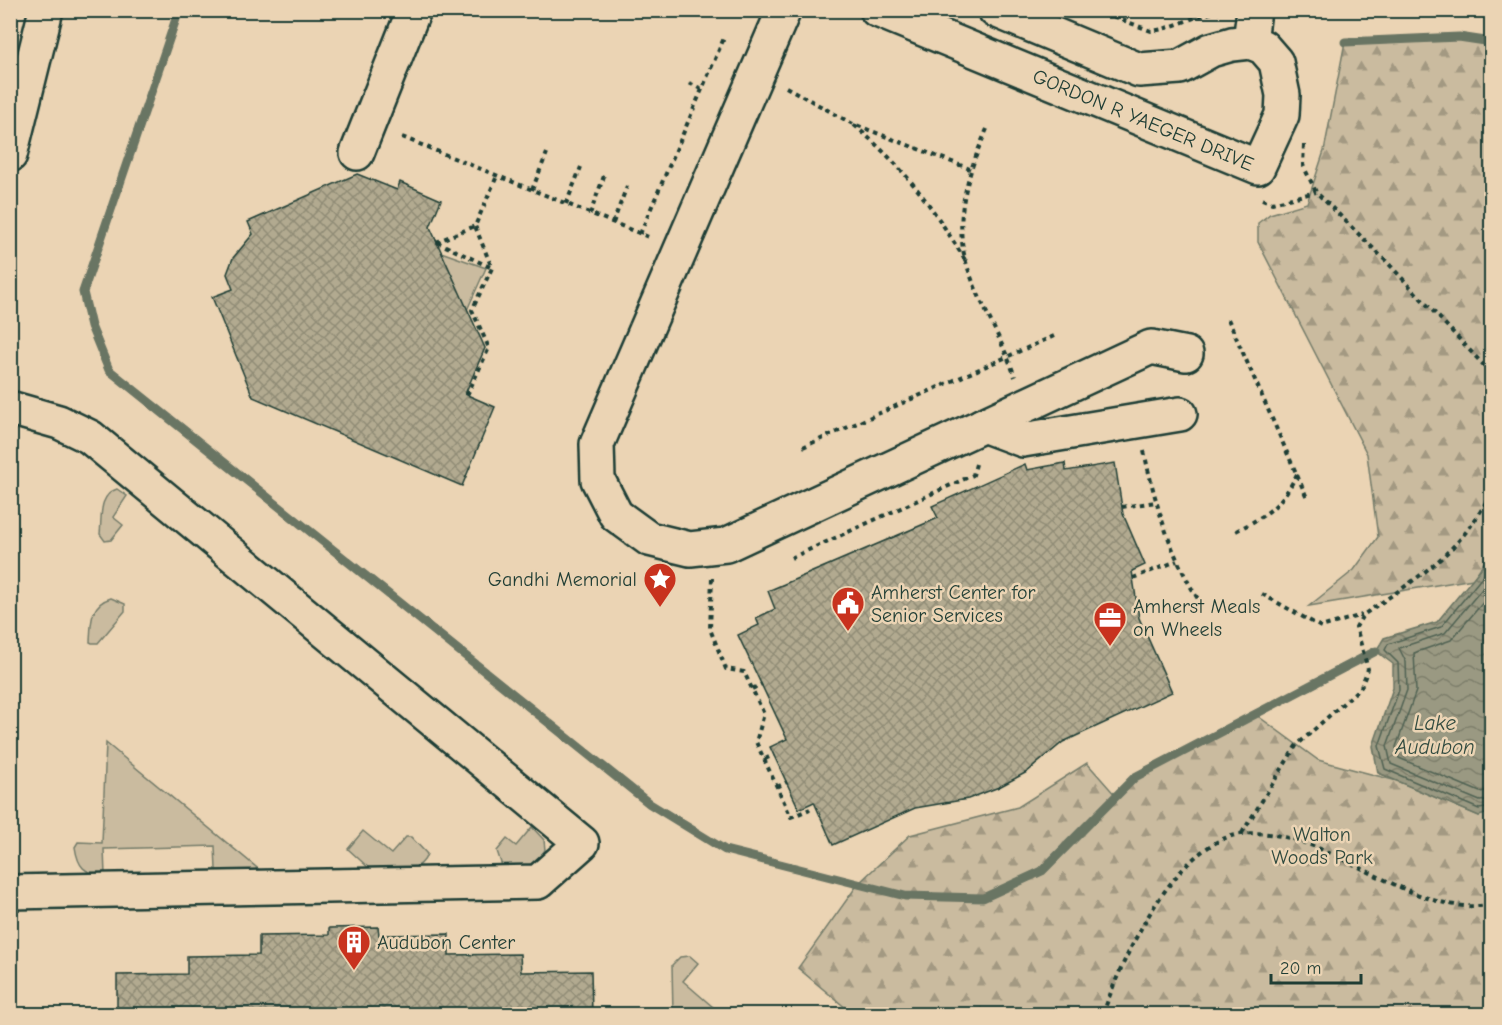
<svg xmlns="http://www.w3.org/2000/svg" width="1502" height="1025" viewBox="0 0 1502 1025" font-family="'Comic Neue',sans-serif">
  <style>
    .green { fill: #cabb9f; stroke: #747c6a; stroke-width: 1.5 }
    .forest { fill: url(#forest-firs); stroke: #747c6a; stroke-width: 1.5 }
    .water { fill: url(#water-waves); stroke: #697463; stroke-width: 1.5 }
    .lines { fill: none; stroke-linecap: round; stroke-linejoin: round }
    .shore { stroke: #506253; stroke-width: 1.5 }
    .stream { stroke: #697463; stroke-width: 9 }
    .building { fill: url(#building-cross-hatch); stroke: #1f3d34; stroke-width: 1.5 }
    .minor-casing { stroke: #1f3d34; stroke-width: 38 }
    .major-casing { stroke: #1f3d34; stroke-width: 38 }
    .path { stroke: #1f3d34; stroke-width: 4; stroke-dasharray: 4.5 4.5; stroke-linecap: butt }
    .minor { stroke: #ebd4b4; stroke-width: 33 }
    .major { stroke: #ebd4b4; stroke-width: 33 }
    .labels { text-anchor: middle; stroke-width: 5; stroke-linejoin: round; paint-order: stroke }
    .street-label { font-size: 20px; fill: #1f3d34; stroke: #ebd4b4 }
    .poi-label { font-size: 20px; fill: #1f3d34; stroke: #ebd4b4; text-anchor: start }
    .park-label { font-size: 20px; fill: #304a3f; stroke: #ebd4b4 }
    .water-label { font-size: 21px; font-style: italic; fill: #314b40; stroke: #ebd4b4 }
  </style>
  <defs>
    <pattern id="forest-firs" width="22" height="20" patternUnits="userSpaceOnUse" patternTransform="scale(1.5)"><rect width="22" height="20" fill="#cabb9f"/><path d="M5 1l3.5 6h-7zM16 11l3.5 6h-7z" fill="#a39982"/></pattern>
    <pattern id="water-waves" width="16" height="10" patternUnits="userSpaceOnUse" patternTransform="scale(1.5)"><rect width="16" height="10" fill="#9a9982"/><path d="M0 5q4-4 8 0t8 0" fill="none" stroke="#7d7e6b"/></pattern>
    <pattern id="building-cross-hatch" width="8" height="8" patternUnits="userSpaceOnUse" patternTransform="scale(1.5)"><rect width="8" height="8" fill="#b2aa90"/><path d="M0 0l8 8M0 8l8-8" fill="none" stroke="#908c76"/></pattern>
  </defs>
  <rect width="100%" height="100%" fill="#ebd4b4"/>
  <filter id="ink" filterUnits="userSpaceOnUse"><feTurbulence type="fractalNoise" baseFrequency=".0167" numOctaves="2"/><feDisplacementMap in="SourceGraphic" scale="12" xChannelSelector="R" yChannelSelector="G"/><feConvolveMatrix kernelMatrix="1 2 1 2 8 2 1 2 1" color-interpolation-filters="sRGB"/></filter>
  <g filter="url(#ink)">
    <g class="green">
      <path d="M441 252 486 268 467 310Z"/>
      <path d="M117 489 127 496 113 517 123 525 111 540 105 541 100 534C102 518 98 495 117 489Z"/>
      <path d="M111 598 125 604V611L98 643H92L90 642C91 622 90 604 111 598Z"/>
      <path d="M106 743 262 872H220L216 869 215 846 104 849 105 875C84 874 78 867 75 847L78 842 102 843Z"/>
      <path d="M532 827 544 840 545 850 536 863 511 869 502 866 497 851 507 839 516 846Z"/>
      <path d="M363 831 391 854 406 837H411L427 854C420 877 390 869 370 869L348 849Z"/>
      <path d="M690 956 698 963 683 981 721 1014H673L672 965 680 957Z"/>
    </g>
    <g class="forest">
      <path d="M1459 37 1491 42V552L1473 579 1309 606 1354 570 1378 537 1367 454 1258 242V223L1270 214 1307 203 1324 151 1345 42Z"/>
      <path d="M1255 714 1318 760 1397 781 1479 816 1491 812V1014H853L798 968 858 884 910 835 1018 807 1087 763 1116 796 1135 777Z"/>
    </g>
    <path class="water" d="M1491 556 1492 812 1479 816 1378 773 1373 746 1393 688V664L1376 651 1384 638 1437 622Z"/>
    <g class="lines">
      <g class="shore">
        <path d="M1492 565 1441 627 1388 644 1385 650 1398 663 1399 690 1379 746 1385 769 1479 809 1492 807"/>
        <path d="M1492 577 1445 633 1399 648 1406 662 1407 690 1387 746 1391 764 1480 801 1492 799"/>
        <path d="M1492 592 1451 640 1414 653 1416 691 1396 747 1399 758 1480 792 1492 790"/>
      </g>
      <g class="stream">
        <path d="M179 10 83 292 91 326 109 370 650 804 725 850 905 896 983 898 1042 871 1135 777 1376 651"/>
        <path d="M1345 42 1459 37 1492 42"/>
      </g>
    </g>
    <g class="building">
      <path d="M357 174 397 190 400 182 441 200 430 227 485 348 465 394 495 407 462 486 253 397 212 297 233 289 227 274 233 258 253 234 248 222Z"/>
      <path d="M1065 463 1066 471 1115 463 1123 514 1145 565 1132 571 1139 618 1172 692 1063 742 1027 772 999 787 968 799 915 808 833 845 814 802 799 809 770 747 787 739 738 635 759 625 756 618 775 609 768 591 938 518 932 506 1025 464 1027 470Z"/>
      <path d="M378 927 379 935 449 934V955L520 954 521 972 591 971 592 1014H117V975L187 974V956L259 955V936L329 935V928Z"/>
    </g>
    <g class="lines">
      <defs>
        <g id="minor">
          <path d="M784 10 597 444 598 480 616 515 649 539 690 549 726 545 1151 347 1186 354"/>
          <path id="s1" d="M877 10 1258 167 1282 115 1283 95 1276 62 1263 47 1250 42 1232 44 1211 50 1180 67 1139 70 995 10"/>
          <path d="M1250 42 1254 10"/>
          <path d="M357 153 414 10"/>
          <path d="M10 408 59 422 90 437 582 843 538 882 10 892"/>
          <path d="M983 425 1023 440 1180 414"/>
        </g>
        <path id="major" d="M10 155 46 10"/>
      </defs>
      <use href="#minor" class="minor-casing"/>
      <use href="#major" class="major-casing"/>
      <g class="path">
        <path d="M1097 10 1151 31C1173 29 1196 14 1221 11"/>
        <path d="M689 83 702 89"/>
        <path d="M786 87 851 123 970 169"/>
        <path d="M854 125C905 168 930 203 965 260"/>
        <path d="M987 129C969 170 953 217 966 262 978 302 1002 338 1015 377"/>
        <path d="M402 137 651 238"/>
        <path d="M1304 145 1303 165 1316 192 1386 261 1492 374"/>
        <path d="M532 190 547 153"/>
        <path d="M1262 199 1272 203 1316 192"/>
        <path d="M566 204 581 167"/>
        <path d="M590 214 604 176"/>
        <path d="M613 223 627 186"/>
        <path d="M640 234 724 38"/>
        <path d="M436 242 475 226 497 176"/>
        <path d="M437 242 492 268"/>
        <path d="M1228 319 1308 500"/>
        <path d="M466 392 468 393 489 348 472 310 492 268 475 226"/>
        <path d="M803 447 1054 336"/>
        <path d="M1144 451C1155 503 1170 554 1198 599"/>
        <path d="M1122 507 1156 502"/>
        <path d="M1236 531C1267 515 1281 506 1297 474"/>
        <path d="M791 558 973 475 976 464"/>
        <path d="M712 578 710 629 726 669 744 672 764 714 756 742 791 817 810 809"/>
        <path d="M1133 578 1177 561"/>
        <path d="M1262 594 1321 627 1362 615"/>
        <path d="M752 689 762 684"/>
        <path d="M765 759 774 755"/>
        <path d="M777 787 787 782"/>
        <path d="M1242 833 1296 746 1361 687 1368 669 1356 627 1363 615C1417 578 1463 552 1492 490"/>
        <path d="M1103 1014C1122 958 1175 843 1241 834 1289 828 1337 857 1379 877 1411 893 1454 913 1492 904"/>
      </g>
      <use href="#minor" class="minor"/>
      <use href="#major" class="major"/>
    </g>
  </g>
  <defs>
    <symbol id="sight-pin" viewBox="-11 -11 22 30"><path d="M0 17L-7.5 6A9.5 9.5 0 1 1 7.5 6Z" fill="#c8321e" stroke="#ebd4b4"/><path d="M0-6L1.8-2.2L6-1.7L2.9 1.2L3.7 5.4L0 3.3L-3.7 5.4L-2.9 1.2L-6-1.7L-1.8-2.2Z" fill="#fff"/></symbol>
    <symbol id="civic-pin" viewBox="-11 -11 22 30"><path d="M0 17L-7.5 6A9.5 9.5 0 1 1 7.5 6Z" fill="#c8321e" stroke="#ebd4b4"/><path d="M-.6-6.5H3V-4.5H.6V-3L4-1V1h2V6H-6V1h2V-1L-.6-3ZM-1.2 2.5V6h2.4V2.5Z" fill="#fff"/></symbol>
    <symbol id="office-pin" viewBox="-11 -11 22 30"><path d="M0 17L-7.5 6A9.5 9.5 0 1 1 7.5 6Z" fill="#c8321e" stroke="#ebd4b4"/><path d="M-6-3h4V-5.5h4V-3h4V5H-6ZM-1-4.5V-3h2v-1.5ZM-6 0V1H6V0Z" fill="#fff"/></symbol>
    <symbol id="building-pin" viewBox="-11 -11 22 30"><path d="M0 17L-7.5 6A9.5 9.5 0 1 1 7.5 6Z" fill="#c8321e" stroke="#ebd4b4"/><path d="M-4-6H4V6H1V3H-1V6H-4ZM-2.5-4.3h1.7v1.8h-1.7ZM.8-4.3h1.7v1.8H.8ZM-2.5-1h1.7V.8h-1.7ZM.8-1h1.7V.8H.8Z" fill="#fff"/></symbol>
  </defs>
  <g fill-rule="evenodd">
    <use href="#sight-pin" x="641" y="560" width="38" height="52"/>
    <use href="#civic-pin" x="829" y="584" width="38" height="52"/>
    <use href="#office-pin" x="1091" y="599" width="38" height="52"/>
    <use href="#building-pin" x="335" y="923" width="38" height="52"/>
  </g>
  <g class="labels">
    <g class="street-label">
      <text dy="7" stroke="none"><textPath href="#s1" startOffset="288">GORDON R YAEGER DRIVE</textPath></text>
    </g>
    <g class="poi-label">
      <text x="637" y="586" text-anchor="end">Gandhi Memorial</text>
      <text x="871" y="599">Amherst Center for<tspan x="871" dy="23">Senior Services</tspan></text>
      <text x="1133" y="613">Amherst Meals<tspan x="1133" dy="23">on Wheels</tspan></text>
      <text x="377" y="949">Audubon Center</text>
    </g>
    <g class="park-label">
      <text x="1322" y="841">Walton<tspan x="1322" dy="23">Woods Park</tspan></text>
    </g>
    <g class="water-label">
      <text x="1435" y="730">Lake<tspan x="1435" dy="24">Audubon</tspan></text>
    </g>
  </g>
  <rect width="1502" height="1025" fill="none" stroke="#ebd4b4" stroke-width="36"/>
  <rect x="18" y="18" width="1466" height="989" fill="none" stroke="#1f3d34" stroke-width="2" filter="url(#ink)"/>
  <path d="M1271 974v9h90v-9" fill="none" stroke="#1f3d34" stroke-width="3"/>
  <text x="1280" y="974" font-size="18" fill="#1f3d34" stroke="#ebd4b4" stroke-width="4.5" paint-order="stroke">20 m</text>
</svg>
